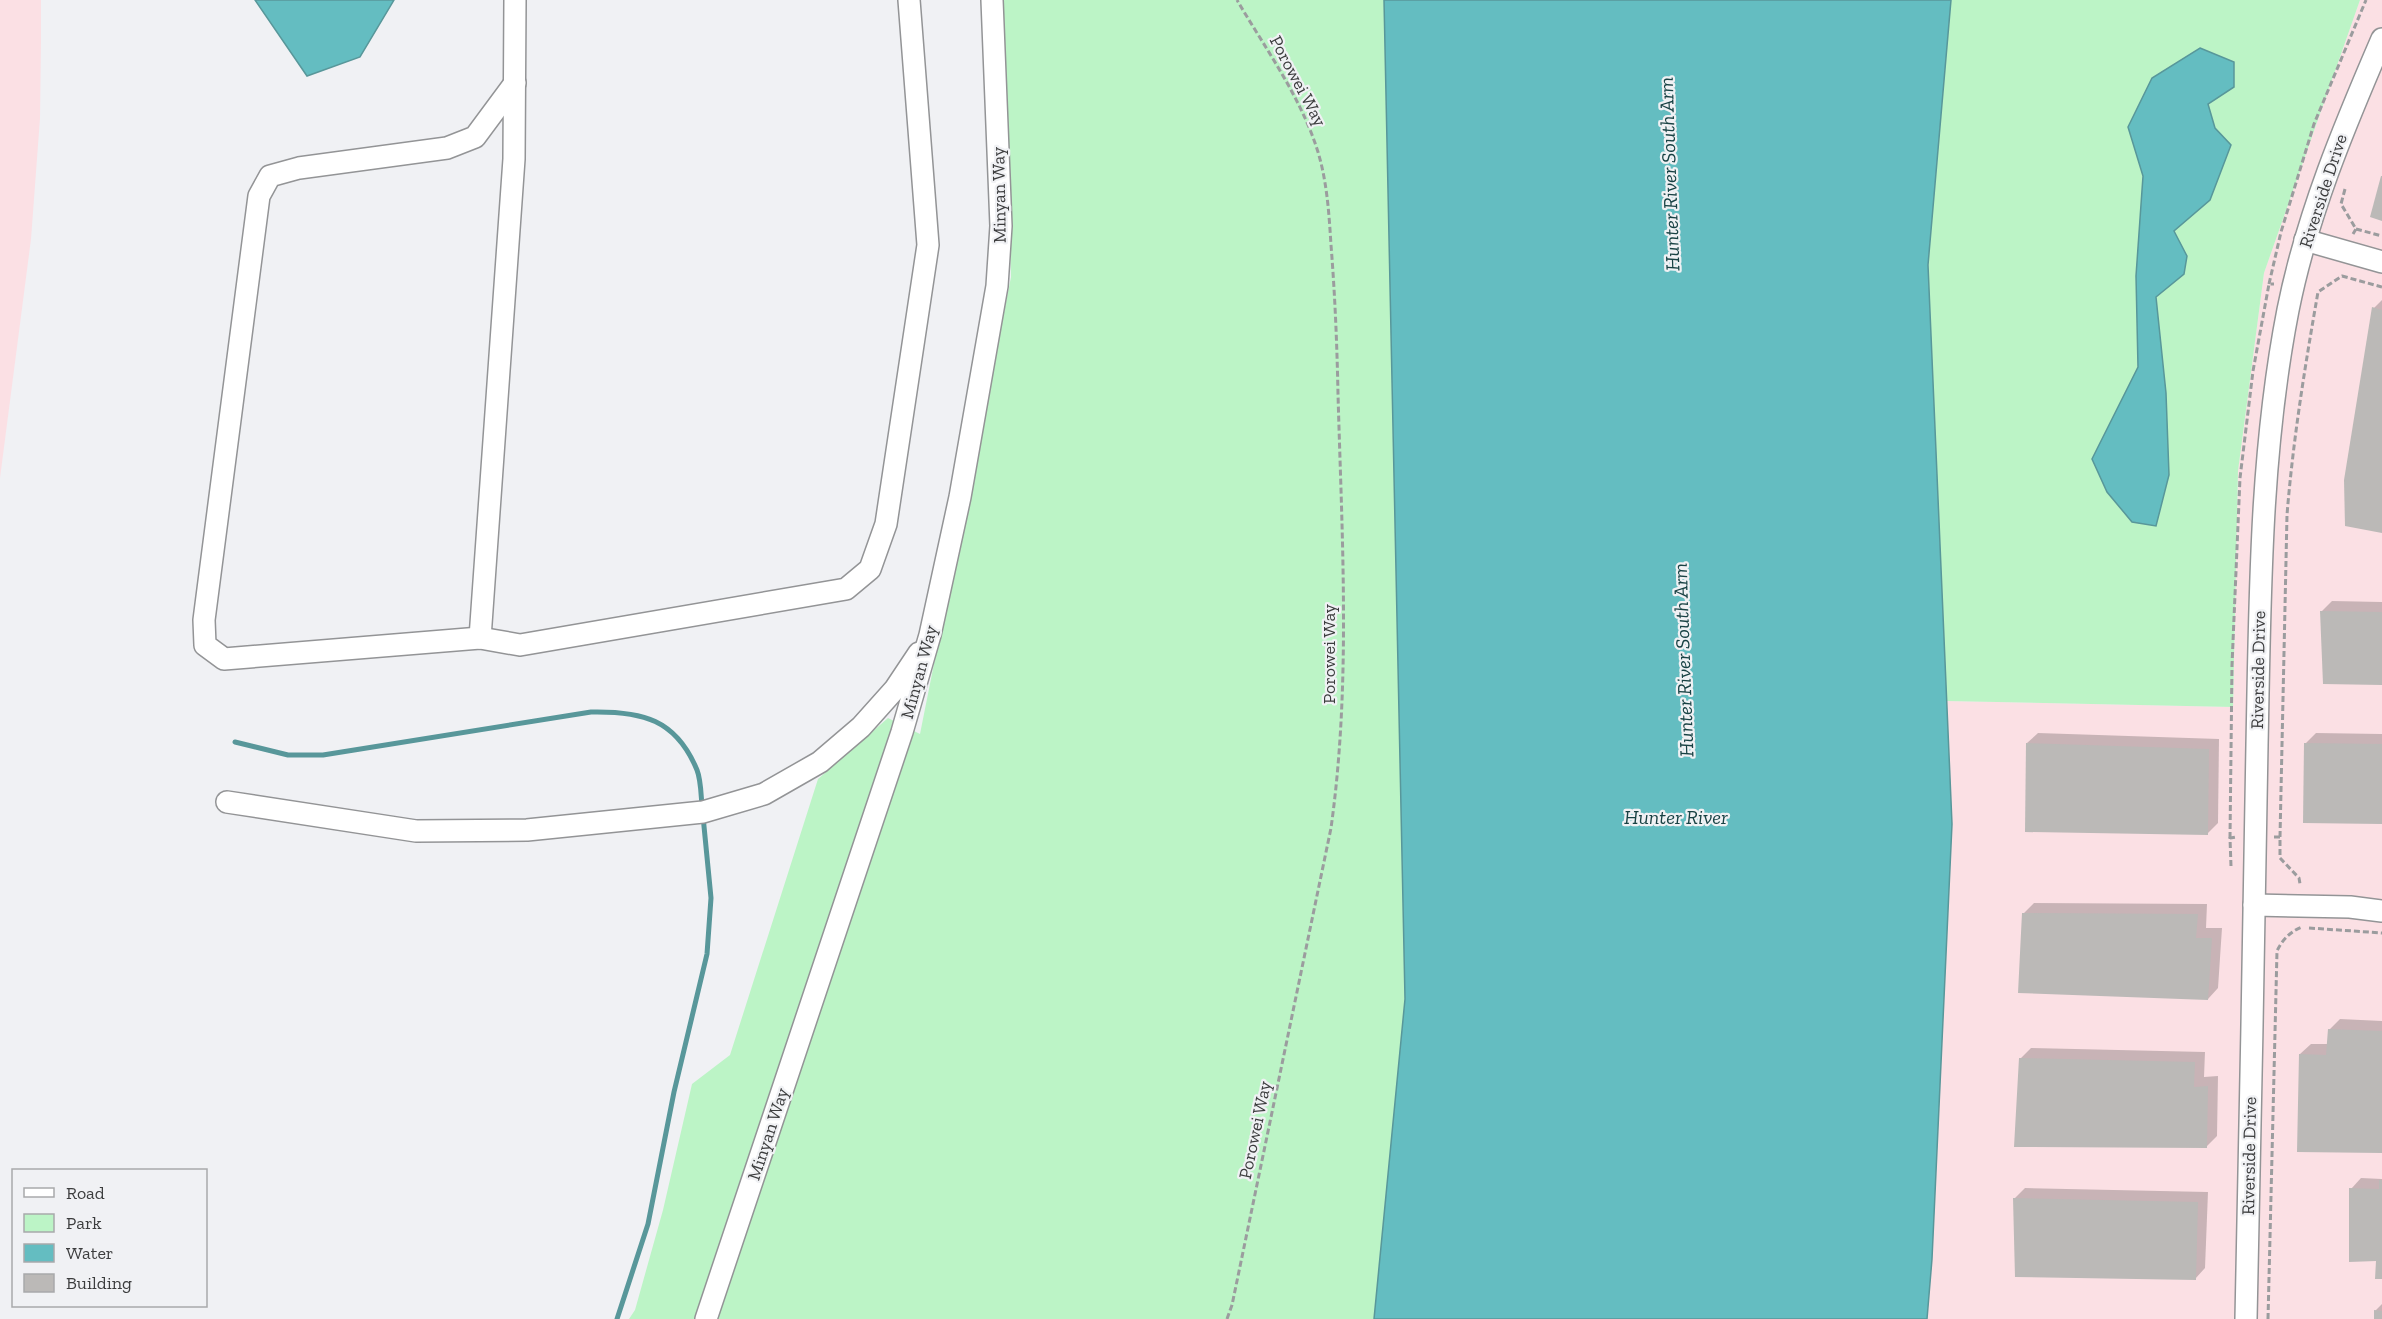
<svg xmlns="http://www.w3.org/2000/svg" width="2382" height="1319" viewBox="0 0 2382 1319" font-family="'Zilla Slab',serif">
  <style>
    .industrial { fill: #fbe0e4 }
    .green { fill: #bcf4c6 }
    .water { fill: #64bdc1; stroke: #58979a; stroke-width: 1.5 }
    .shadow { fill: #0003 }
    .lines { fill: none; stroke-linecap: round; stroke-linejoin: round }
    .stream { stroke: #58979a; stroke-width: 5 }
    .building { fill: #bbb9b7 }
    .minor-casing { stroke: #939496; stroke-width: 24 }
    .path { stroke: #9b9c9e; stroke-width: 3; stroke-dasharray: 6 3; stroke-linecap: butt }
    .minor { stroke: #fff; stroke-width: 21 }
    .labels { text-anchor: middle; stroke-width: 4.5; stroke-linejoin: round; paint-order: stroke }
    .street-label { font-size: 18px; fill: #3c3d3e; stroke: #f0f1f4 }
    .water-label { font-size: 20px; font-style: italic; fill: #174143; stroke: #f0f1f4 }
  </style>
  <rect width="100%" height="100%" fill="#f0f1f4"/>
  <g class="industrial">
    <path d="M0 0H41V41L40 118 31 239 0 478Z"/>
    <path d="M2360 0H2382V1319H1927L1932 1259 1952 824 1946 701 2233 707 2238 470 2264 273Z"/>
  </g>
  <g class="green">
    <path d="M1002 0H1384L1405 999 1374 1319H629L635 1310 663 1210 692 1084 730 1055 818 779 888 718 920 734 1011 277Z"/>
    <path d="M1951 0H2360L2264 273 2238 471 2233 707 1946 701 1928 265Z"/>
  </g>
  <g class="water">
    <path d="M255 0H394L360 57 307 76Z"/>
    <path d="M1384 0H1951L1928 265 1952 824 1932 1259 1927 1319H1374L1405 999Z"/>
    <path d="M2200 48 2234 62V87L2208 104 2215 128 2231 145 2210 200 2174 231 2187 256 2184 274 2156 297 2166 393 2169 475 2156 526 2132 522 2107 492 2092 459 2138 367 2136 276 2143 176 2128 127 2152 78Z"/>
  </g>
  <g class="shadow">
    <path d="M2382 300V532L2374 308Z"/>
    <path d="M2332 601 2382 602V684L2321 612Z"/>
    <path d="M2038 733 2219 739 2218 823 2208 833 2027 743Z"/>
    <path d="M2316 733 2382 734V823L2305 744Z"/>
    <path d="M2034 903 2207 904 2206 928H2222L2218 988 2208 999 2023 914Z"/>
    <path d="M2340 1019 2382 1021V1152L2300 1054 2311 1044H2328L2329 1030Z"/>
    <path d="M2031 1048 2205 1052 2204 1077 2218 1076 2217 1136 2206 1147 2020 1059Z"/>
    <path d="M2361 1178 2382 1179V1278L2351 1189Z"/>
    <path d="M2025 1188 2208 1192 2205 1268 2195 1279 2014 1199Z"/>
    <path d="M2382 1304V1319H2375V1311Z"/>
  </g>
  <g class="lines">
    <g class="stream">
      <path d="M235 742 288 755H323L591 712C642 711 676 719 697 770 701 780 701 795 702 806"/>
      <path d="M617 1319 648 1224 674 1092 707 954 711 898 703 816"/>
    </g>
  </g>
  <g class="building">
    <path d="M2381 176H2382V221L2370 217Z"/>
    <path d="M2372 307 2382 310V533L2345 526 2344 480Z"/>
    <path d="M2320 611 2382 612V685L2323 684Z"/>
    <path d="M2026 743 2209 749 2208 835 2025 832Z"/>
    <path d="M2304 743 2382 744V824L2303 823Z"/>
    <path d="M2022 913 2198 914 2196 938H2212L2208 1000 2018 993Z"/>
    <path d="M2328 1029 2382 1031V1153L2297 1152 2299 1054 2326 1055Z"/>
    <path d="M2019 1058 2195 1062 2194 1087 2208 1086 2207 1148 2014 1147Z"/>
    <path d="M2379 1180H2382V1279H2375L2376 1261 2349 1262V1188L2379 1189Z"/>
    <path d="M2013 1198 2198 1202 2196 1280 2015 1277Z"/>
    <path d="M2374 1310 2382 1311V1319H2374Z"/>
  </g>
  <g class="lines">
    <defs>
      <g id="minor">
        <path d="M515 83 475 137 447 148 299 168 270 176 259 196 204 620 205 645 224 659 480 638 520 645 846 589 870 569 886 524 928 245 909 0"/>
        <path d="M2305 240 2382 262"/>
        <path d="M480 638 514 159 515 0"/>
        <path d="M227 802 416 831 527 830 703 812 764 794 820 762 861 727 895 689 919 653"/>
        <path d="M2254 905 2350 907 2382 911"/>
        <path d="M706 1319 902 732 930 635 960 497 997 286 1001 226 992 0"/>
        <path d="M2246 1319C2251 1128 2253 936 2257 745 2260 599 2260 453 2288 310 2307 215 2344 127 2382 39"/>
      </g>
    </defs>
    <use href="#minor" class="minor-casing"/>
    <g class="path">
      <path d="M2345 189 2341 204 2356 229 2353 234"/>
      <path d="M2356 229 2382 236"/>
      <path d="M2269 284 2281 232 2314 124 2366 0"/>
      <path d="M2274 837H2280V858L2299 878 2300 884"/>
      <path d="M2280 837 2287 515C2293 440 2305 366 2318 292L2342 276 2382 287"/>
      <path d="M2230 838 2232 665 2240 478 2253 371 2269 284H2274"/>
      <path d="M2231 866 2230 838 2236 837"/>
      <path d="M2309 928 2382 933"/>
      <path d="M1227 1319 1232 1305 1331 828C1351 685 1342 539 1338 394 1337 345 1335 295 1331 245 1329 213 1327 182 1318 152 1301 97 1265 48 1237 0"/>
      <path d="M2268 1319 2277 951C2282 940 2291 931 2302 927"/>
    </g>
    <use href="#minor" class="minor"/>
  </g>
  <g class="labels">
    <g class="street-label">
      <text transform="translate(1298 81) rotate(62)" y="6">Porowei Way</text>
      <text transform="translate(2323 191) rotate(-72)" y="6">Riverside Drive</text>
      <text transform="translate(999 195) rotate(-91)" y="6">Minyan Way</text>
      <text transform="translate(1329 654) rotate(-90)" y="6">Porowei Way</text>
      <text transform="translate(2258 670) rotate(-89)" y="6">Riverside Drive</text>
      <text transform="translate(919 672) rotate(-75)" y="6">Minyan Way</text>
      <text transform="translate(1255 1130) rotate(-78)" y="6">Porowei Way</text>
      <text transform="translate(768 1134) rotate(-72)" y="6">Minyan Way</text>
      <text transform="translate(2249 1156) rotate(-89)" y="6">Riverside Drive</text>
    </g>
    <g class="water-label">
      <text transform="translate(1669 174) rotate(-92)" y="7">Hunter River South Arm</text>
      <text transform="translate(1683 660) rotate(-92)" y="7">Hunter River South Arm</text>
      <text x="1676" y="824">Hunter River</text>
    </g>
  </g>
  <rect x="12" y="1169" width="195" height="138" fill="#f0f1f4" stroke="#a8a9ab" stroke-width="1.5"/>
  <rect x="24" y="1188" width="30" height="9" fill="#ffffff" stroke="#a8a9ab" stroke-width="1.5"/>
  <text x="66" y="1199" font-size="18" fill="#3c3d3e">Road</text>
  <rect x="24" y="1214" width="30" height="18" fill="#bcf4c6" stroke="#a8a9ab" stroke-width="1.5"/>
  <text x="66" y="1229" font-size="18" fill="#3c3d3e">Park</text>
  <rect x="24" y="1244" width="30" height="18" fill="#64bdc1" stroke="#a8a9ab" stroke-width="1.5"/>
  <text x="66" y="1259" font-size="18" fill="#3c3d3e">Water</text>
  <rect x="24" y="1274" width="30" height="18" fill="#bbb9b7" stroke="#a8a9ab" stroke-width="1.5"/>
  <text x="66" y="1289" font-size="18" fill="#3c3d3e">Building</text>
</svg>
